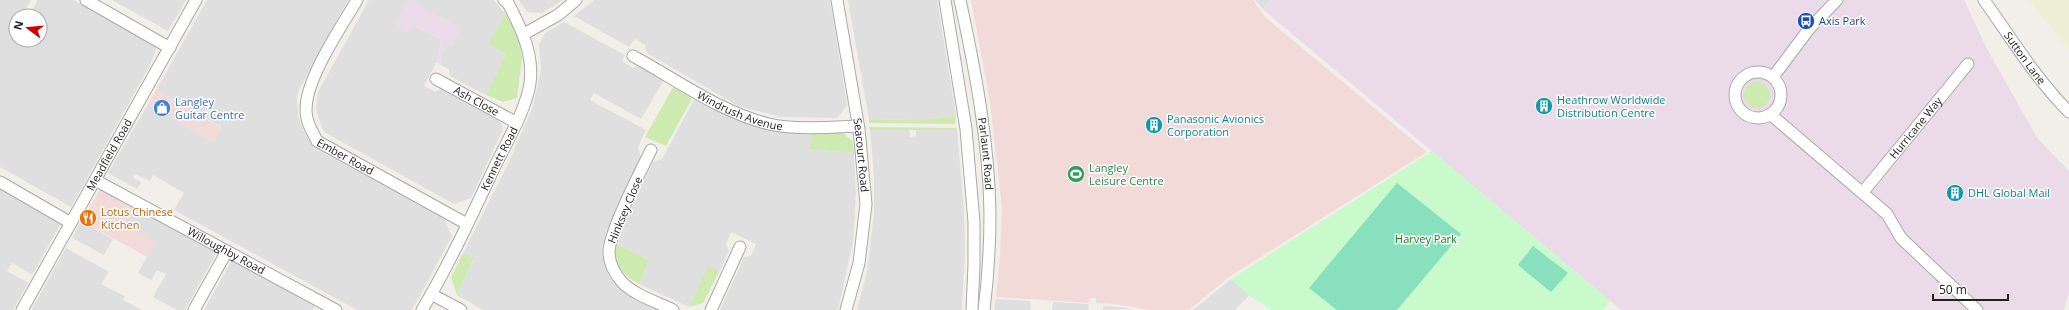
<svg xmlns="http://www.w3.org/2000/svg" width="2069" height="310" viewBox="0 0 2069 310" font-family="'Open Sans',sans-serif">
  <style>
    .residential { fill: #e0dfdf }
    .commercial { fill: #f2dad9 }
    .industrial { fill: #ebdbe8 }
    .farmland { fill: #eef0d5 }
    .grass { fill: #cdebb0 }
    .park { fill: #c8facc }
    .pitch { fill: #88e0be }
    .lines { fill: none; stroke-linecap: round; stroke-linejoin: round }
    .minor-casing { stroke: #a9a9a9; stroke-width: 13 }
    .minor { stroke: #fff; stroke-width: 11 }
    .labels { text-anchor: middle; stroke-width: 3; stroke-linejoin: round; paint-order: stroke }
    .transit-label { font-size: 11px; fill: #164399; stroke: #fff; text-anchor: start }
    .street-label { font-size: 11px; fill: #222; stroke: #fff }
    .culture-label { font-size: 11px; fill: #0d838f; stroke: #fff; text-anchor: start }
    .shop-label { font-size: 11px; fill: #366cbe; stroke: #fff; text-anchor: start }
    .leisure-label { font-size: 11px; fill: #27864d; stroke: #fff; text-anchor: start }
    .food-label { font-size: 11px; fill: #c56008; stroke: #fff; text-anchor: start }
    .park-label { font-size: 11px; fill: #0c8416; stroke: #fff }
  </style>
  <rect width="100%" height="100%" fill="#f2efe9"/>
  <g class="residential">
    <path d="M0 0H31L21 16H16V25L11 35 16 38V40H40V16H29L38 0H74L157 47 149 67 71 207 0 167Z"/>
    <path d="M112 0H186L168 31Z"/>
    <path d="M207 0H348L300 88 297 96 298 117 305 134 316 149 444 218 452 236 412 310H357L174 210 184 193 153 175 150 181 137 175 133 176 135 179 141 182 137 189 108 173 148 104 214 142 221 127 156 90Z"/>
    <path d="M369 0H493L506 14 489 44 506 54 486 95 450 76 449 69 440 65 442 52 448 46 452 45 460 28 410 0 396 26 407 32 410 26 414 25 440 39 441 42 437 62 424 86 435 92 443 87 499 116 503 129 471 198 454 204 326 133 323 130 316 110 318 92Z"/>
    <path d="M519 0H563L542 13 527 12Z"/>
    <path d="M594 0H830L847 105 837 118 781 117 738 106 647 53 645 45 635 39 629 47 574 16Z"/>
    <path d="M848 0H937L956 115 934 119 869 120Z"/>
    <path d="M1255 0H1271L1263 9Z"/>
    <path d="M564 22 625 55 622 61 633 68 641 65 665 78 641 119 594 93 590 100 646 130 638 147 641 157 606 233 602 247 603 257 609 276 622 290 663 310H483L457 295 474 259 463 253 507 166 533 106 541 69 539 45 545 33Z"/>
    <path d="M695 98 742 121 764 128 813 131 810 149 854 153 856 194 853 242 838 310H720L744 257 751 256 756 244 731 232 726 244 729 251 719 272 708 267 689 307 639 284 649 260 615 244 616 240 653 162 662 159Z"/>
    <path d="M870 130H909L910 137 916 136V130H957L964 210 965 250 962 310H857L867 272 874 213V176Z"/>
    <path d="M0 188 61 223 32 275 12 263 7 271 28 283 13 310H0Z"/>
    <path d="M135 206 217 252 185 310H177L153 297 166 274 157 270 151 280 138 273 155 242 124 225Z"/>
    <path d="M81 221 113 239 104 255 72 238Z"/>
    <path d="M66 248 109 272 101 284 125 296 123 300 142 310H31Z"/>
    <path d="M232 260 315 306 313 310H204Z"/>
    <path d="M1231 279 1249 295 1235 310H1193Z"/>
    <path d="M996 299 1030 301 1031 310H994Z"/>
    <path d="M1053 302 1089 304 1088 310H1052Z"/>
    <path d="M1103 306 1121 307 1133 309 1103 310Z"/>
  </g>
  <g class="commercial">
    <path d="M971 0H1253L1265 17 1427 152 1229 277 1189 310H1150L1115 304 1096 303V298H1090L1089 303 996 297 1000 256 1002 208 990 101Z"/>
    <path d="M156 90 221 128 214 142 148 104Z"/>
    <path d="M101 188 135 206 125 225 156 242 147 257 82 221Z"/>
  </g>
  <g class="industrial">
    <path d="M410 0 461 28 452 45 448 46 442 52 440 65 437 62 441 43 440 39 414 25 410 26 407 32 396 26Z"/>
    <path d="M1271 0H1964L1987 49 2038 139 2069 171V291L2064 310H1621L1272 17 1263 9Z"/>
  </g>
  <path class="farmland" d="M2029 0H2069V50Z"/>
  <g class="grass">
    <path d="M506 14 519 39 522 58 517 98 503 102 486 95 506 54 488 44Z"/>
    <circle cx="1757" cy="95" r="13"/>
    <path d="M675 84 695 93 666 146 645 137Z"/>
    <path d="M956 115 955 124 869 123V120L934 119Z"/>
    <path d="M869 127 956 128 957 130H870Z"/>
    <path d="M813 131H841L853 142 854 153 809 149Z"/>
    <path d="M615 244 649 260 639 284C623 275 612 265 615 244Z"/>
    <path d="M463 253 474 258 457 295 451 277Z"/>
    <path d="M708 266 719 272 703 303 689 307Z"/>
  </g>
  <path class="park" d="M1432 151 1610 301 1603 310H1271L1249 295 1231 279Z"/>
  <g class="pitch">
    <path d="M1397 183 1461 234 1397 310H1337L1309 288Z"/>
    <path d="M1533 246 1568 273 1551 292 1518 265Z"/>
  </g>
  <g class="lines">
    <defs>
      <g id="minor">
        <path d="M86 0 170 48"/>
        <path id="s1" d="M357 0C341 28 299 87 307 118 308 126 314 134 317 141L467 224"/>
        <path id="s2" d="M837 0 859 129 866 204 859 263 846 310"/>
        <path d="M945 0 966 129 974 222V265L972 310"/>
        <path id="s3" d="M960 0C975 69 989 142 990 213 990 246 988 278 984 310"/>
        <path id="s4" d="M1984 0C2011 38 2036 79 2069 112"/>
        <path d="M524 34 558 15 576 0"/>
        <path id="s5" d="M633 56C677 80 720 112 769 124 792 130 834 127 858 126"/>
        <circle cx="1758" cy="95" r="23"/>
        <path d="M1773 77 1809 29 1837 0"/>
        <path id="s6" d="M436 79 517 123"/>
        <path d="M1770 114 1887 214 1901 238 1977 310"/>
        <path d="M651 150C641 171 609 232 609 252 609 263 615 274 622 282 634 295 657 302 673 310"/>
        <path id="s7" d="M95 180 336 310"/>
        <path d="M0 182 71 223"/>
        <path id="s8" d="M1863 192 1968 64"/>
        <path d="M431 294 461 310"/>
        <path id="s9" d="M22 310 196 0"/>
        <path d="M194 310 227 251"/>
        <path id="s10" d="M422 310C450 263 473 213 496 164 507 142 527 107 530 83 534 54 521 28 508 3L504 0"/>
        <path d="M711 310 740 247"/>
      </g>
    </defs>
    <use href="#minor" class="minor-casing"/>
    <use href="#minor" class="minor"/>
  </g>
  <defs>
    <symbol id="bus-disc" viewBox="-11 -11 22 22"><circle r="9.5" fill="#1a4fb4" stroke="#fff"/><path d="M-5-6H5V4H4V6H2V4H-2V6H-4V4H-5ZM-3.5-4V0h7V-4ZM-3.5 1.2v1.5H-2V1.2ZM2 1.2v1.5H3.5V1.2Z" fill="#fff"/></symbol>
    <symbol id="building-disc" viewBox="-11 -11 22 22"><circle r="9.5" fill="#0f9aa8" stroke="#fff"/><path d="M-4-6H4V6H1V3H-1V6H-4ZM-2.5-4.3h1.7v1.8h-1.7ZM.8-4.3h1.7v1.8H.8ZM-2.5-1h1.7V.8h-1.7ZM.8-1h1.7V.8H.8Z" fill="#fff"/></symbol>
    <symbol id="shop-disc" viewBox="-11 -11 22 22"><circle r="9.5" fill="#3f7fe0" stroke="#fff"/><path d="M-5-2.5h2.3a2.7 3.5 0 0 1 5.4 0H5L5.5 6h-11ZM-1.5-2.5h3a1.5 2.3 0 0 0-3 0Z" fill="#fff"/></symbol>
    <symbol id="stadium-disc" viewBox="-11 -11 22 22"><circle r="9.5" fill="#2e9e5b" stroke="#fff"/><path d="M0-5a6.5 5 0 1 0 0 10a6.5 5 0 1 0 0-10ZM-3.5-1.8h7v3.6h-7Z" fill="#fff"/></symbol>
    <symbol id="restaurant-disc" viewBox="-11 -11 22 22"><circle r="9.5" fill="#e8710a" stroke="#fff"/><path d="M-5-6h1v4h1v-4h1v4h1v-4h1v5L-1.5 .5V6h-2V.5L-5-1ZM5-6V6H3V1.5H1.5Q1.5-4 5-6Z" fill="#fff"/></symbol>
  </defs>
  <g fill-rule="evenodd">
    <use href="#bus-disc" x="1796" y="11" width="20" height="20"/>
    <use href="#building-disc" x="1534" y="96" width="20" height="20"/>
    <use href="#shop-disc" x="152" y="98" width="20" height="20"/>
    <use href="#building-disc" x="1144" y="115" width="20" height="20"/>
    <use href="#stadium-disc" x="1066" y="164" width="20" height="20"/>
    <use href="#building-disc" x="1945" y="183" width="20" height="20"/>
    <use href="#restaurant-disc" x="78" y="208" width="20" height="20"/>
  </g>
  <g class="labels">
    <g class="transit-label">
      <text x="1819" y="25">Axis Park</text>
    </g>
    <g class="street-label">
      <text dy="4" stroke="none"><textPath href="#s4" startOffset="71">Sutton Lane</textPath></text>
      <text dy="4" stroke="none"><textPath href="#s6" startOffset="46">Ash Close</textPath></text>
      <text dy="4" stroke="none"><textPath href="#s5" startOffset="121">Windrush Avenue</textPath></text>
      <text dy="4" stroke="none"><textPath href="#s8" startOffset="83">Hurricane Way</textPath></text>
      <text dy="4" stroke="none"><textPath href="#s3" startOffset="156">Parlaunt Road</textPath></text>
      <text dy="4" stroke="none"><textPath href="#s9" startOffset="178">Meadfield Road</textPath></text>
      <text dy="4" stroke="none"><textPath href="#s2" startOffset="157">Seacourt Road</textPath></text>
      <text dy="4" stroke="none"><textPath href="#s1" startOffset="188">Ember Road</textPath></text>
      <text dy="4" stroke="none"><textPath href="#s10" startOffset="170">Kennett Road</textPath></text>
      <text transform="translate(625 210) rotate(-67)" y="4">Hinksey Close</text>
      <text dy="4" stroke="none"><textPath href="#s7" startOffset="149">Willoughby Road</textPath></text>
    </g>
    <g class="culture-label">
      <text x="1557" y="104">Heathrow Worldwide<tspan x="1557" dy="13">Distribution Centre</tspan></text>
      <text x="1167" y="123">Panasonic Avionics<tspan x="1167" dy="13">Corporation</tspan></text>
      <text x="1968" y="197">DHL Global Mail</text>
    </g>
    <g class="shop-label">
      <text x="175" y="106">Langley<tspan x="175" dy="13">Guitar Centre</tspan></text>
    </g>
    <g class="leisure-label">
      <text x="1089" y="172">Langley<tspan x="1089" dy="13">Leisure Centre</tspan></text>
    </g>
    <g class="food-label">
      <text x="101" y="216">Lotus Chinese<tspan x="101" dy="13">Kitchen</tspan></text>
    </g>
    <g class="park-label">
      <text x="1426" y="243">Harvey Park</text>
    </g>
  </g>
  <g transform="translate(28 28) rotate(286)"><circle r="19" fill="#ffffff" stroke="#a7a7a7"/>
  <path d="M0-3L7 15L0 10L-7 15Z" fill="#d40000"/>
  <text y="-6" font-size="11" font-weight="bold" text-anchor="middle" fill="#222222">N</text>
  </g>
  <path d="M1933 294v6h75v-6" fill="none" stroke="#222222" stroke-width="2"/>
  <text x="1939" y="294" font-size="12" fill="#222222" stroke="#ffffff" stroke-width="3" paint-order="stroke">50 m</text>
</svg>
